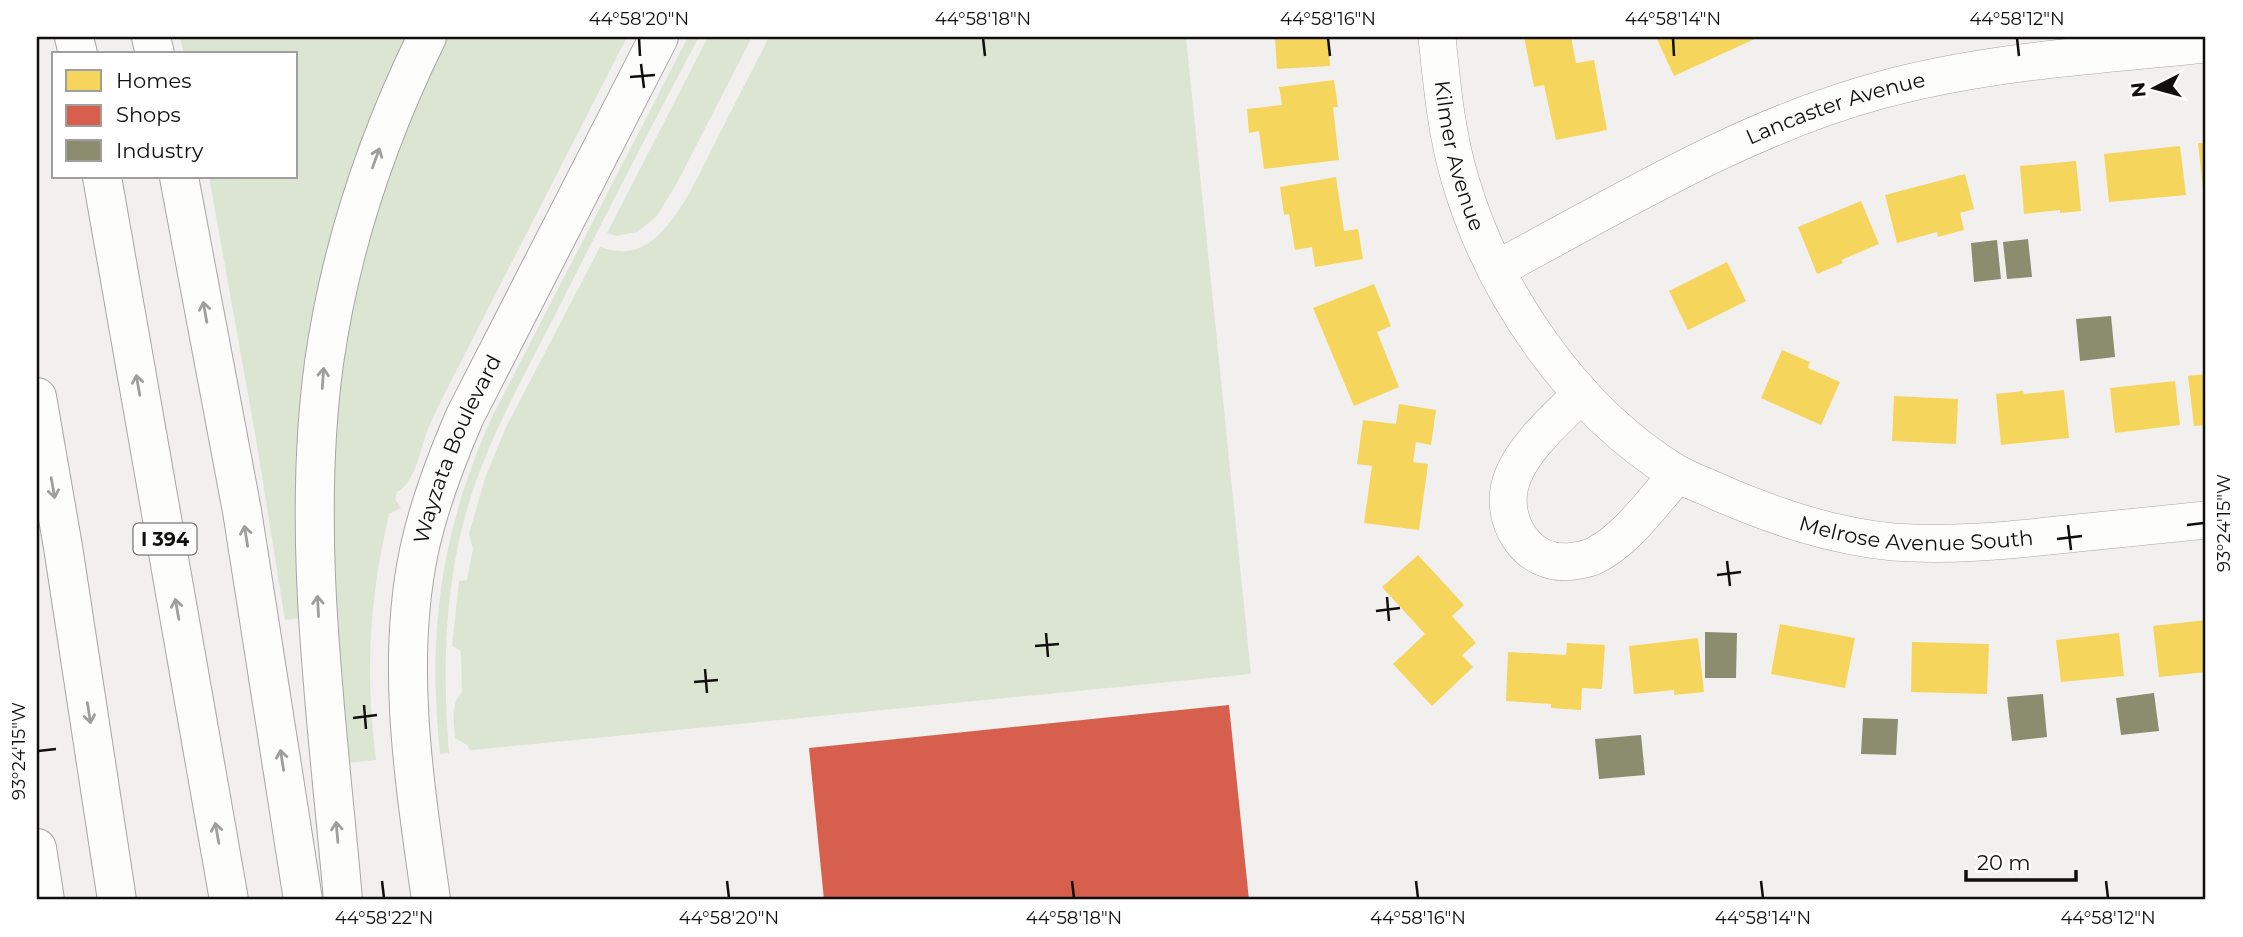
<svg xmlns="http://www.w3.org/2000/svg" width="2243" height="937" viewBox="0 0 2243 937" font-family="Montserrat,sans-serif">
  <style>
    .green { fill: #dce5d1 }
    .homes { fill: #f6d55c }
    .shops { fill: #d6604d }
    .industry { fill: #8c8c6e }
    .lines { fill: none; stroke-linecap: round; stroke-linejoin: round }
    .minor-casing { stroke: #a7a6a5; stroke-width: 38 }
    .tertiary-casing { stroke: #a7a6a5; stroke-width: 40 }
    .motorway-casing { stroke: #a7a6a5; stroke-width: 40 }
    .minor { stroke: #fdfdfc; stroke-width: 37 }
    .tertiary { stroke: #fdfdfc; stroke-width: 38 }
    .motorway { stroke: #fdfdfc; stroke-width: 38 }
    .oneway { stroke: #9e9e9d }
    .ticks { fill: none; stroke: #100f0e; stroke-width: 2.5 }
    .labels { text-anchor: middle; stroke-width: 7; stroke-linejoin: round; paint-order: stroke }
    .shield { fill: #fff; stroke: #585756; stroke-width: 2 }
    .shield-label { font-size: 19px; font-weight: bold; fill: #100f0e }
    .street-label { font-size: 21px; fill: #100f0e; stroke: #fff }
    .neatline { fill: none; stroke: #100f0e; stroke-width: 2.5 }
    .ticks-label { font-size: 18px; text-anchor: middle; fill: #100f0e }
  </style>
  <rect width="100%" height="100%" fill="#f2f0ee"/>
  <g class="green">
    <path d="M180 37H411L373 118 303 618 285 620 256 439 209 177H296V54H184Z"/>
    <path d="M445 37H627L445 393C439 405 433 417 428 429 420 448 417 481 397 492L395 499 401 508 389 514C369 601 365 671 376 760L344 763 327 477 353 281 404 123Z"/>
    <path d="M688 37H699C649 130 601 224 553 319 518 387 479 456 461 532 444 605 443 678 449 753L440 754C427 630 441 529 493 415Z"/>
    <path d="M708 37H752L677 183 657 216 637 232 616 236 607 233Z"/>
    <path d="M769 37H1186L1251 674 483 749 470 750 467 745 455 738C454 721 450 705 462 692L461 651 452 646 459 581 467 580 473 549 469 534 485 478 506 427 600 247C617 252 631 254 647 244 680 223 702 167 720 133 736 101 753 69 769 37Z"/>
  </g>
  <g class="homes">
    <path d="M1275 37H1328L1330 66 1277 69Z"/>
    <path d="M1524 37H1571L1576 63 1594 60 1607 130 1556 140 1544 85 1534 87Z"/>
    <path d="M1656 37H1759L1674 76Z"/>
    <path d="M1334 80 1338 107H1333L1339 160 1264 169 1259 131 1249 133 1247 109 1282 105 1279 87Z"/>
    <path d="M2198 143H2206V197H2204Z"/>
    <path d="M2180 146 2186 195 2109 202 2104 154Z"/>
    <path d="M2076 161 2081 211 2060 213V210L2024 214 2020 166Z"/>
    <path d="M1965 174 1974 209 1960 213 1964 230 1938 237 1937 232 1897 243 1885 195Z"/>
    <path d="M1336 177 1344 231 1358 229 1363 259 1315 267 1312 247 1295 250 1289 214 1284 215 1280 187Z"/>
    <path d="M1861 201 1879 244 1841 260 1843 263 1817 274 1798 227Z"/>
    <path d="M1727 262 1746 301 1688 330 1669 291Z"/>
    <path d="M1374 284 1391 326 1377 332 1399 387 1354 406 1313 308Z"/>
    <path d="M1782 350 1810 362 1808 368 1840 382 1821 425 1761 398Z"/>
    <path d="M2206 374V425L2194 426 2188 376Z"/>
    <path d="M2175 381 2180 425 2115 433 2110 388Z"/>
    <path d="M2064 390 2069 438 2001 445 1996 394 2023 391 2024 394Z"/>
    <path d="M1894 396 1958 399 1956 444 1892 441Z"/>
    <path d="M1399 404 1436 410 1431 445 1416 442 1413 462 1428 464 1419 530 1364 523 1372 466 1357 464 1363 420 1396 424Z"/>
    <path d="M1418 555 1464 605 1452 616 1476 643 1462 655 1473 667 1432 706 1393 664 1425 634 1382 587Z"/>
    <path d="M2206 620V672L2159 677 2153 626Z"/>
    <path d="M1780 624 1855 638 1845 688 1771 674Z"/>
    <path d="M2119 633 2124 676 2061 682 2056 640Z"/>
    <path d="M1698 638 1704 692 1674 695V690L1634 694 1629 646Z"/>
    <path d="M1912 642 1989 644 1987 694 1911 692Z"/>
    <path d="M1567 643 1605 645 1602 689 1582 688 1581 710 1551 708V704L1506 701 1508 652 1566 655Z"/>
  </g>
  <path class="shops" d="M1229 705 1249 900H824L809 748Z"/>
  <g class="industry">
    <path d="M2028 239 2032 277 2007 279 2003 242Z"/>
    <path d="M1997 240 2001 279 1974 282 1971 243Z"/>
    <path d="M2111 316 2115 357 2080 361 2076 319Z"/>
    <path d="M1705 632 1737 633 1736 678H1705Z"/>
    <path d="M2154 693 2159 731 2121 735 2116 698Z"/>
    <path d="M2043 694 2047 737 2012 741 2007 697Z"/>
    <path d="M1863 718 1898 719 1896 755 1861 754Z"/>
    <path d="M1641 735 1645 775 1599 779 1595 739Z"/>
  </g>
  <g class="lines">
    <defs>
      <g id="minor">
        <path id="s1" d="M1437 37C1442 85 1446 132 1460 179 1493 293 1574 411 1676 473 1690 481 1706 486 1720 493 1776 517 1832 536 1893 542 1948 546 2004 541 2058 535 2107 530 2157 525 2206 520"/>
        <path id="s2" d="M1497 269C1621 203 1744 127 1881 90 1987 61 2098 55 2206 44"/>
        <path d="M1581 394C1558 418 1526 444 1513 476 1496 517 1526 569 1574 561 1581 560 1588 559 1594 556 1629 538 1652 502 1678 474"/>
      </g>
      <g id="tertiary">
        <path id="s3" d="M431 900C415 786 395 666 419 551 429 504 446 460 465 416L659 37"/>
      </g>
      <g id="motorway">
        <path d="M74 37 78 54"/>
        <path d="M151 37 155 54"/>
        <path d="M102 177 229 900"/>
        <path d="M179 177 242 511 303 900"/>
        <path d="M37 397 63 547 117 900"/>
        <path d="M37 848 45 900"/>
        <path d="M343 900C328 724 300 539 324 363 340 250 377 139 427 37"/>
      </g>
    </defs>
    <use href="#minor" class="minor-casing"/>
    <use href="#tertiary" class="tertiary-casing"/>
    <use href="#motorway" class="motorway-casing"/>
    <use href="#minor" class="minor"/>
    <use href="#tertiary" class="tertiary"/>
    <use href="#motorway" class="motorway"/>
  </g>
  <defs><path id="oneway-shaft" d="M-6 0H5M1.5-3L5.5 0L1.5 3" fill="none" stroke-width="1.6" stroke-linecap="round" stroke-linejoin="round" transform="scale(1.75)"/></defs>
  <g class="oneway">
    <use href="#oneway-shaft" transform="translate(376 158) rotate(-70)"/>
    <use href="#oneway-shaft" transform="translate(205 312) rotate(-100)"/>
    <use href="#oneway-shaft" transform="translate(323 378) rotate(-86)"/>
    <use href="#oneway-shaft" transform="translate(138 385) rotate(-100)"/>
    <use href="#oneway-shaft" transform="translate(53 488) rotate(80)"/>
    <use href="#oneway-shaft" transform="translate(246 536) rotate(-99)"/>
    <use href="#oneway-shaft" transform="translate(318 606) rotate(-93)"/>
    <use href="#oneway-shaft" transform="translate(177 609) rotate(-100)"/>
    <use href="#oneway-shaft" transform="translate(89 713) rotate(81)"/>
    <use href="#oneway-shaft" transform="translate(282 760) rotate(-99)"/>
    <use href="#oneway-shaft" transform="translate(337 832) rotate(-95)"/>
    <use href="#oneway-shaft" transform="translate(217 833) rotate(-100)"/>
  </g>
  <path class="ticks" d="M639 38 640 56M983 38 985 56M1328 38 1330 56M1673 38 1674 56M2017 38 2019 56M641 64 644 88M630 77 655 75M2068 525 2071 550M2187 525 2204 523M2057 539 2082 536M1727 561 1730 586M1717 575 1741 572M1387 597 1389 621M1376 611 1400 608M1046 633 1048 657M1035 646 1059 644M705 669 707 693M694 682 718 680M364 705 366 729M353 718 377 715M38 751 56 749M382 881 384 898M727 881 729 898M1072 881 1074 898M1416 881 1418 898M1761 881 1763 898M2106 881 2108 898"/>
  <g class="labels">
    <rect class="shield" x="133.5" y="523.5" width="63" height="31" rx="5"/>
    <g class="shield-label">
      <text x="165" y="546">I 394</text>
    </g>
    <g class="street-label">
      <text dy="7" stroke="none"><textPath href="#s2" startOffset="376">Lancaster Avenue</textPath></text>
      <text dy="7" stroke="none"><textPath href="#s1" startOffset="121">Kilmer Avenue</textPath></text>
      <text dy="7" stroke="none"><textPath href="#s3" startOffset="460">Wayzata Boulevard</textPath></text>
      <text dy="7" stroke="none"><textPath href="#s1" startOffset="768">Melrose Avenue South</textPath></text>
    </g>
  </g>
  <rect width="2243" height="937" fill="none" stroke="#ffffff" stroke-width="77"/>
  <rect x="52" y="52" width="245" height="126" fill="#ffffff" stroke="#9f9f9f" stroke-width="2"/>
  <rect x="66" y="70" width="35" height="21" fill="#f6d55c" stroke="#9f9f9f" stroke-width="2"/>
  <text x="116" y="88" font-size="21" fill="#100f0e">Homes</text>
  <rect x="66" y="105" width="35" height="21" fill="#d6604d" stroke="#9f9f9f" stroke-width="2"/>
  <text x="116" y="122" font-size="21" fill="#100f0e">Shops</text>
  <rect x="66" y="140" width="35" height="21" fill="#8c8c6e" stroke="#9f9f9f" stroke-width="2"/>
  <text x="116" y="158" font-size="21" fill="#100f0e">Industry</text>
  <g transform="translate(2155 88) rotate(264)" stroke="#ffffff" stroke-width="5" paint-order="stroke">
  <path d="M0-5L12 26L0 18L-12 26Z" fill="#100f0e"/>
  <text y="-10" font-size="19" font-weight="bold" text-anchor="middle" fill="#100f0e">N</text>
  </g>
  <path d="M1966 870v10h110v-10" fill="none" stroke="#100f0e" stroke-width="3.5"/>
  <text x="1977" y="870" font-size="21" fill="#100f0e" stroke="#ffffff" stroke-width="5" paint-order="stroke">20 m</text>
  <rect x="38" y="38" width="2166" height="860" class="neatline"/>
  <g class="ticks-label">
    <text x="639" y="25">44°58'20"N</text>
    <text x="983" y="25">44°58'18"N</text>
    <text x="1328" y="25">44°58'16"N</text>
    <text x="1673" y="25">44°58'14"N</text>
    <text x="2017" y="25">44°58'12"N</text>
    <text transform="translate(2224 523) rotate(-90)" y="6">93°24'15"W</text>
    <text transform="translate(19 751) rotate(-90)" y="6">93°24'15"W</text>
    <text x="384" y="924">44°58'22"N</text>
    <text x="729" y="924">44°58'20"N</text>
    <text x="1074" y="924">44°58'18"N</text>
    <text x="1418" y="924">44°58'16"N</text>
    <text x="1763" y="924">44°58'14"N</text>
    <text x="2108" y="924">44°58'12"N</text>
  </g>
</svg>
